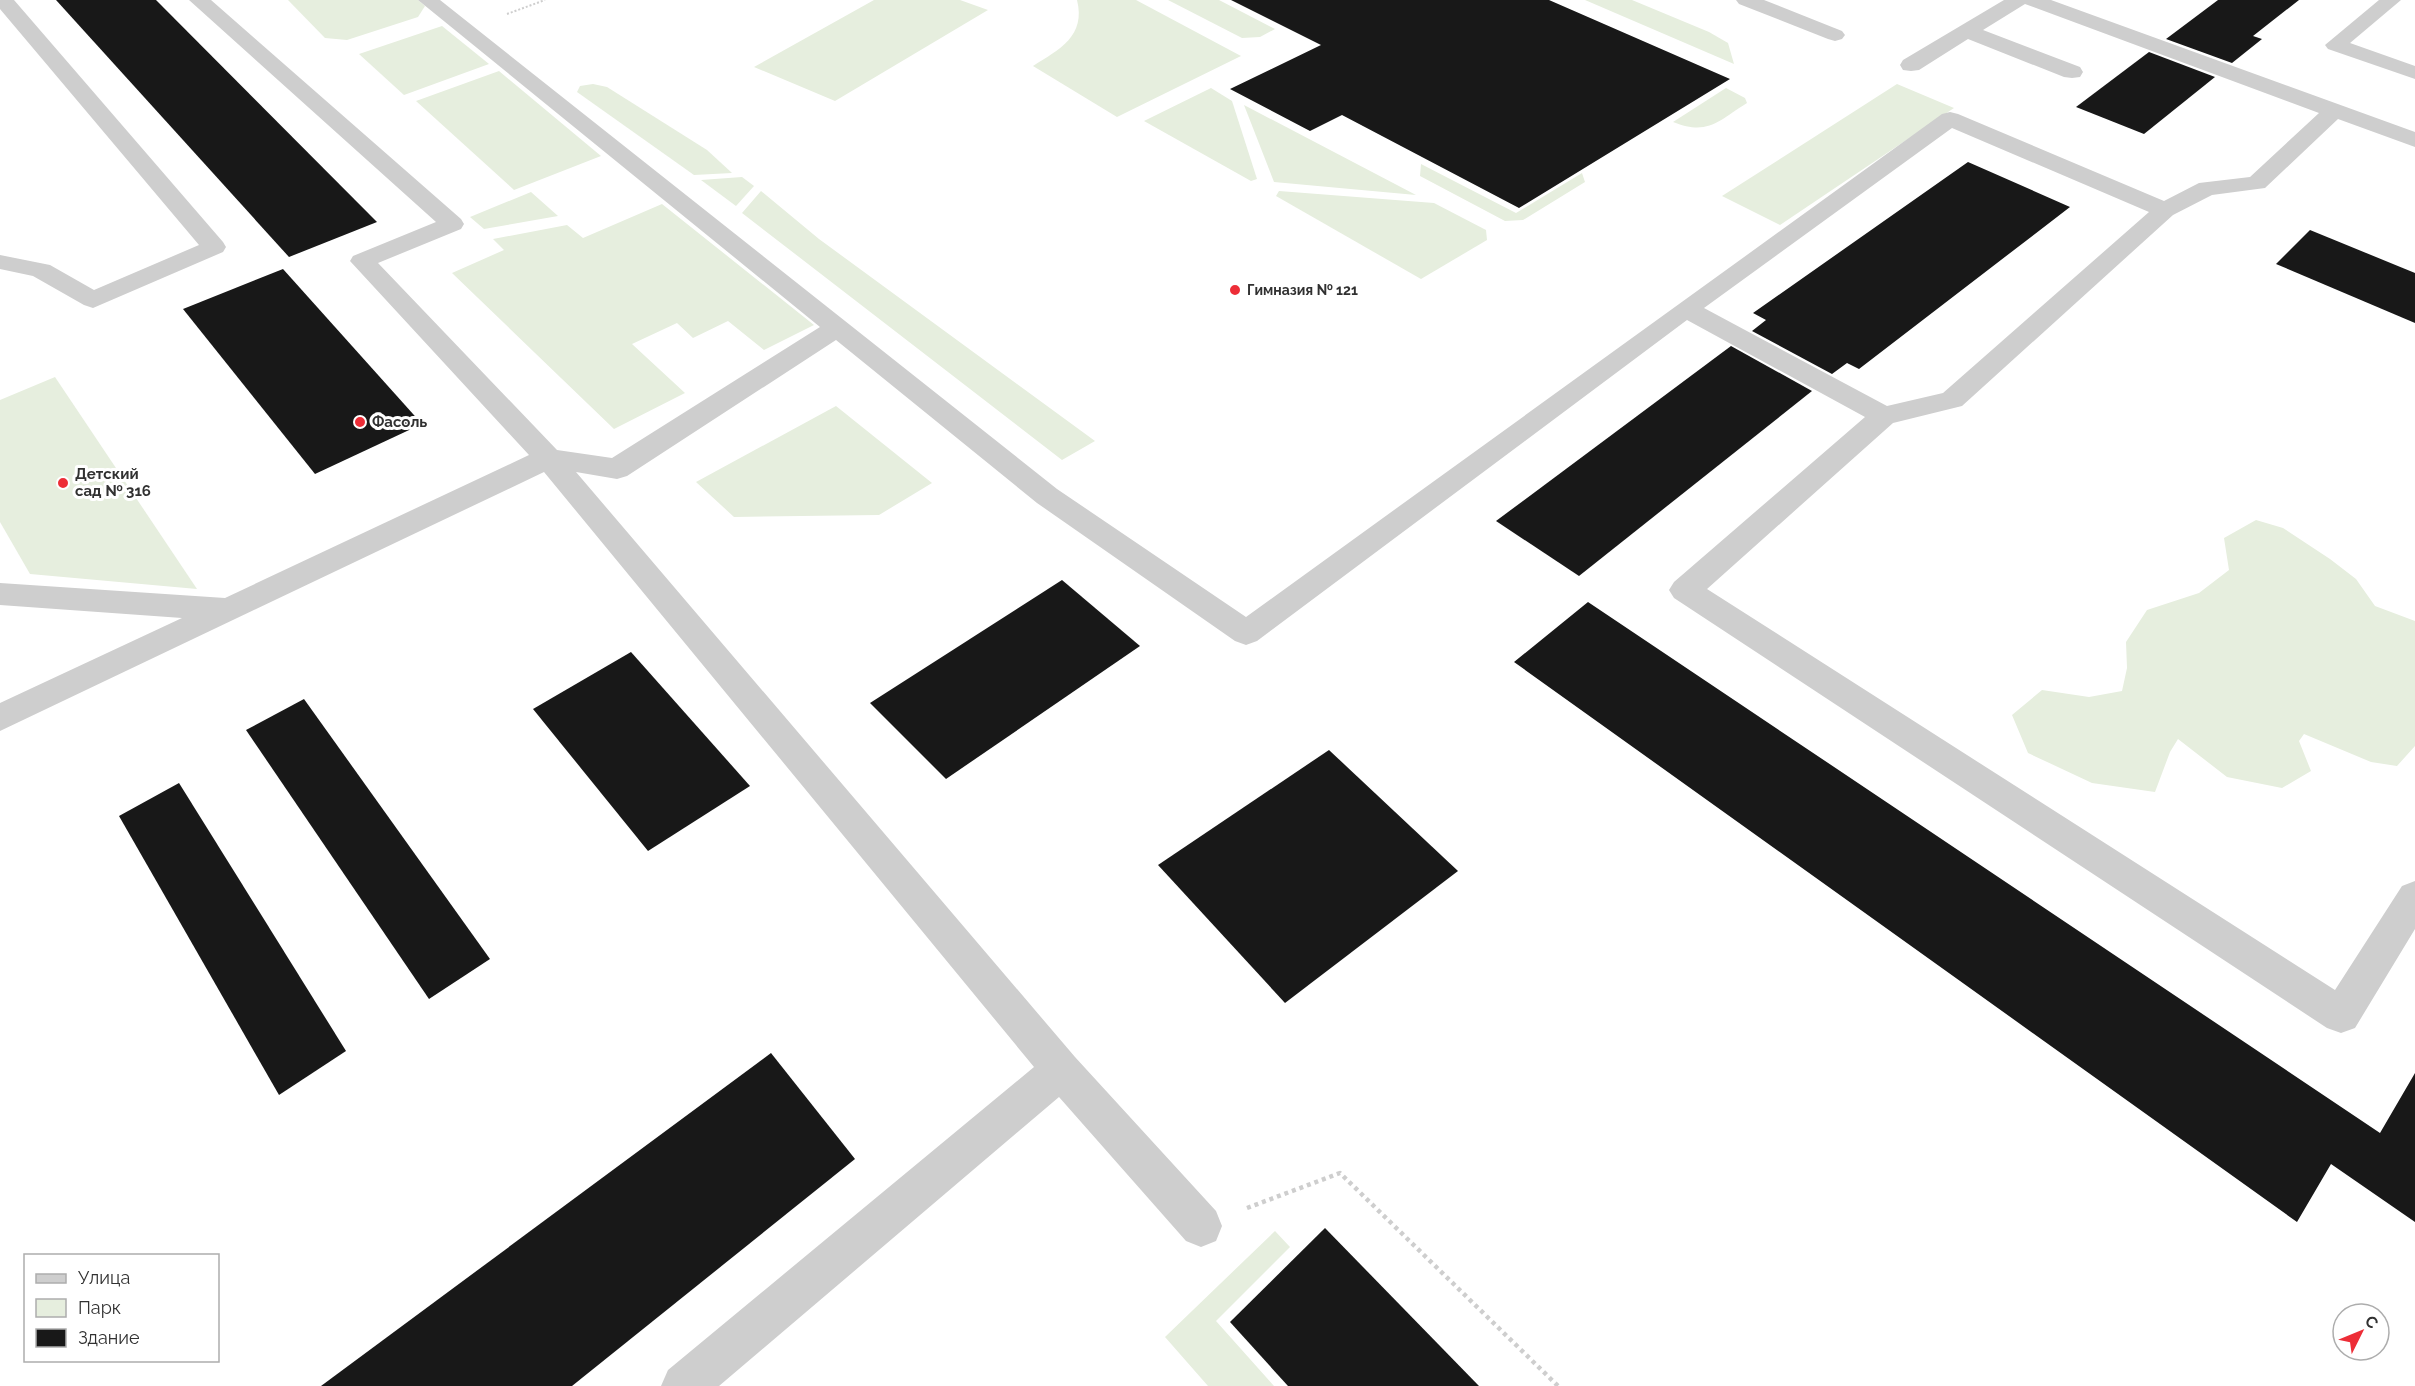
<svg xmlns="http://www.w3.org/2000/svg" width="2415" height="1386" viewBox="0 0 2415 1386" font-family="Raleway,sans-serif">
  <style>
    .green { fill: #e6eede }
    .building { fill: #181818 }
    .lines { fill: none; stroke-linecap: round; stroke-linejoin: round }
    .path-far1 { stroke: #cecece; stroke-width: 2; stroke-dasharray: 2 2; stroke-linecap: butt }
    .path { stroke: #cecece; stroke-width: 4.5; stroke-dasharray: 4 4; stroke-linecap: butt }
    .minor { fill: #cecece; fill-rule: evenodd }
    .poi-dot { fill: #ed2d37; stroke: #fff; stroke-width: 2 }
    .labels { text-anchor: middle; stroke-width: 6; stroke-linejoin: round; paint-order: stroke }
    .far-poi-label { font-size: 14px; font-weight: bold; fill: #313131; stroke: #fff; text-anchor: start }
    .poi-label { font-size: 15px; font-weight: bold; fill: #313131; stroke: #fff; text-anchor: start }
  </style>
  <rect width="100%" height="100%" fill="#fff"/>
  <g class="green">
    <path d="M288 0H418L425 6 418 17 347 40 325 38Z"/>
    <path d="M874 0H960L988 10 835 101 754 67Z"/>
    <path d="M1077 0H1136L1241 56 1117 117 1033 66C1060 49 1086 36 1077 0Z"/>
    <path d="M1168 0H1219L1275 29 1260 37 1242 38Z"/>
    <path d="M1585 0H1632L1709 32 1728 43 1734 64Z"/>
    <path d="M442 26 489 64 404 95 359 54Z"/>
    <path d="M499 71 601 156 514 190 416 101Z"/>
    <path d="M593 84 607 87 707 150 732 173 694 175 577 92 580 86Z"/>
    <path d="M1897 84 1954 108 1780 225 1722 196Z"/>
    <path d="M1211 88 1232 101 1257 179 1251 181 1144 121Z"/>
    <path d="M1726 88 1745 98 1747 103C1718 121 1708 136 1673 122Z"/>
    <path d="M1244 105 1416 195 1274 182Z"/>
    <path d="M1421 164 1516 213 1582 173 1585 182 1523 220 1505 221 1420 176Z"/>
    <path d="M742 177 754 186 736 206 701 180Z"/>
    <path d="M761 191 819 239 1095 441 1062 460 742 213Z"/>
    <path d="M1279 191 1434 203 1486 230 1487 240 1421 279 1276 196Z"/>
    <path d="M531 192 558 216 484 229 470 217Z"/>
    <path d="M662 204 814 325 764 350 728 321 693 338 677 323 632 344 685 393 614 429 452 273 504 250 493 239 567 225 583 238Z"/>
    <path d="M55 377 197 589 30 574 0 522V400Z"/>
    <path d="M836 406 932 483 879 515 734 517 696 482Z"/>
    <path d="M2256 520 2283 528 2330 559 2356 579 2375 606 2415 621V746L2397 766 2371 762 2304 734 2299 741 2311 771 2282 788 2227 777 2178 739 2170 752 2155 792 2092 783 2028 753 2012 715 2042 690 2089 697 2122 691 2127 668 2126 642 2147 610 2199 593 2229 570 2224 538Z"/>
    <path d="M1275 1231 1290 1247 1216 1321 1274 1386H1208L1165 1337Z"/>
  </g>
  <g class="building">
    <path d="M56 0H156L377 222 289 257Z"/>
    <path d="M1231 0H1549L1730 79 1519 208 1342 115 1310 131 1230 89 1321 45Z"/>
    <path d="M2218 0H2299L2253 36 2262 39 2232 63 2166 39Z"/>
    <path d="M2149 52 2215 77 2144 134 2076 107Z"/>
    <path d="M1968 162 2070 207 1859 369 1847 363 1832 374 1752 331 1766 320 1753 313Z"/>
    <path d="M2310 230 2415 273V323L2276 264Z"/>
    <path d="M283 269 422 424 315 474 183 309Z"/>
    <path d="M1731 346 1812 391 1579 576 1496 521Z"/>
    <path d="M1062 580 1140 646 946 779 870 703Z"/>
    <path d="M1588 602 2380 1133 2415 1073V1222L2331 1164 2297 1222 1514 662Z"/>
    <path d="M631 652 750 786 648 851 533 709Z"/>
    <path d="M304 699 490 959 429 999 246 730Z"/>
    <path d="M1329 750 1458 871 1285 1003 1158 865Z"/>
    <path d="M179 783 346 1051 279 1095 119 816Z"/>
    <path d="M771 1053 855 1159 572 1386H321Z"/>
    <path d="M1325 1228 1479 1386H1288L1230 1322Z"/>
  </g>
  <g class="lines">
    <path class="path-far1" d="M507 14 545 0"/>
    <path class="path" d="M1247 1208 1340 1173 1558 1386"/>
    <g class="minor">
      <path d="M0 0H14L223 242 226 247 223 252 93 308 84 305 33 276 0 269V255L50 265 94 290 199 245 0 9Z"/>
      <path d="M189 0H211L461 219 464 224 461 229 378 263 557 450 612 458 820 327 418 0H440L1057 489 1246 617 1942 114 1950 112 1958 114 2164 201 2199 183 2250 177 2319 113 2025 4 1983 30 2080 67 2083 72 2080 77 2072 78 2064 77 1968 39 1919 70 1911 71 1903 70 1900 65 1903 60 2004 0H2051L2415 132V147L2338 119 2265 188 2212 195 2173 215 1962 406 1893 423 1707 589 2335 990 2402 886 2415 881V929L2355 1028 2341 1033 2327 1028 1674 598 1669 590 1674 582 1865 417 1687 320 1257 641 1246 645 1235 641 1037 503 836 340 627 476 617 479 576 472 1075 1057 1216 1211 1222 1226 1216 1241 1201 1247 1186 1241 1059 1097 719 1386H661L668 1370 1034 1067 544 472 0 731V703L182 618 0 605V583L225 598 529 455 350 261 353 256 436 222ZM1952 128 2149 212 1943 393 1887 406 1704 308Z"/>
      <path d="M1736 0H1764L1842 31 1845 35 1842 39 1835 41 1828 39 1739 4Z"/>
      <path d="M2379 0H2401L2350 43 2415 66V79L2328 49 2325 45Z"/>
    </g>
  </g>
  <g class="poi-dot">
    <circle cx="1235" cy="290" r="6"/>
    <circle cx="360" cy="422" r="6"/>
    <circle cx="63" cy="483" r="6"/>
  </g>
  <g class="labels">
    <g class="far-poi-label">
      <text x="1247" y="295">Гимназия № 121</text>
    </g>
    <g class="poi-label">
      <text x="372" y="427">Фасоль</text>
      <text x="75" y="479">Детский<tspan x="75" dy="17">сад № 316</tspan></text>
    </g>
  </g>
  <rect x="24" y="1254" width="195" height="108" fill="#ffffff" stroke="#adadad" stroke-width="1.5"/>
  <rect x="36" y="1274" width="30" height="9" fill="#cecece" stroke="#adadad" stroke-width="1.5"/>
  <text x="78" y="1284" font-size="18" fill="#313131">Улица</text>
  <rect x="36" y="1299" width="30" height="18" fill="#e6eede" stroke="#adadad" stroke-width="1.5"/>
  <text x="78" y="1314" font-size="18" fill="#313131">Парк</text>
  <rect x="36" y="1329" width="30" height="18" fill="#181818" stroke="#adadad" stroke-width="1.5"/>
  <text x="78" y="1344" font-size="18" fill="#313131">Здание</text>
  <g transform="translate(2361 1332) rotate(47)"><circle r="28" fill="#ffffff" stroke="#adadad" stroke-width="1.5"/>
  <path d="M0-4.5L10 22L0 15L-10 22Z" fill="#ed2d37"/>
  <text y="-9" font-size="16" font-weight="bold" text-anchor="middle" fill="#313131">С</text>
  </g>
</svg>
